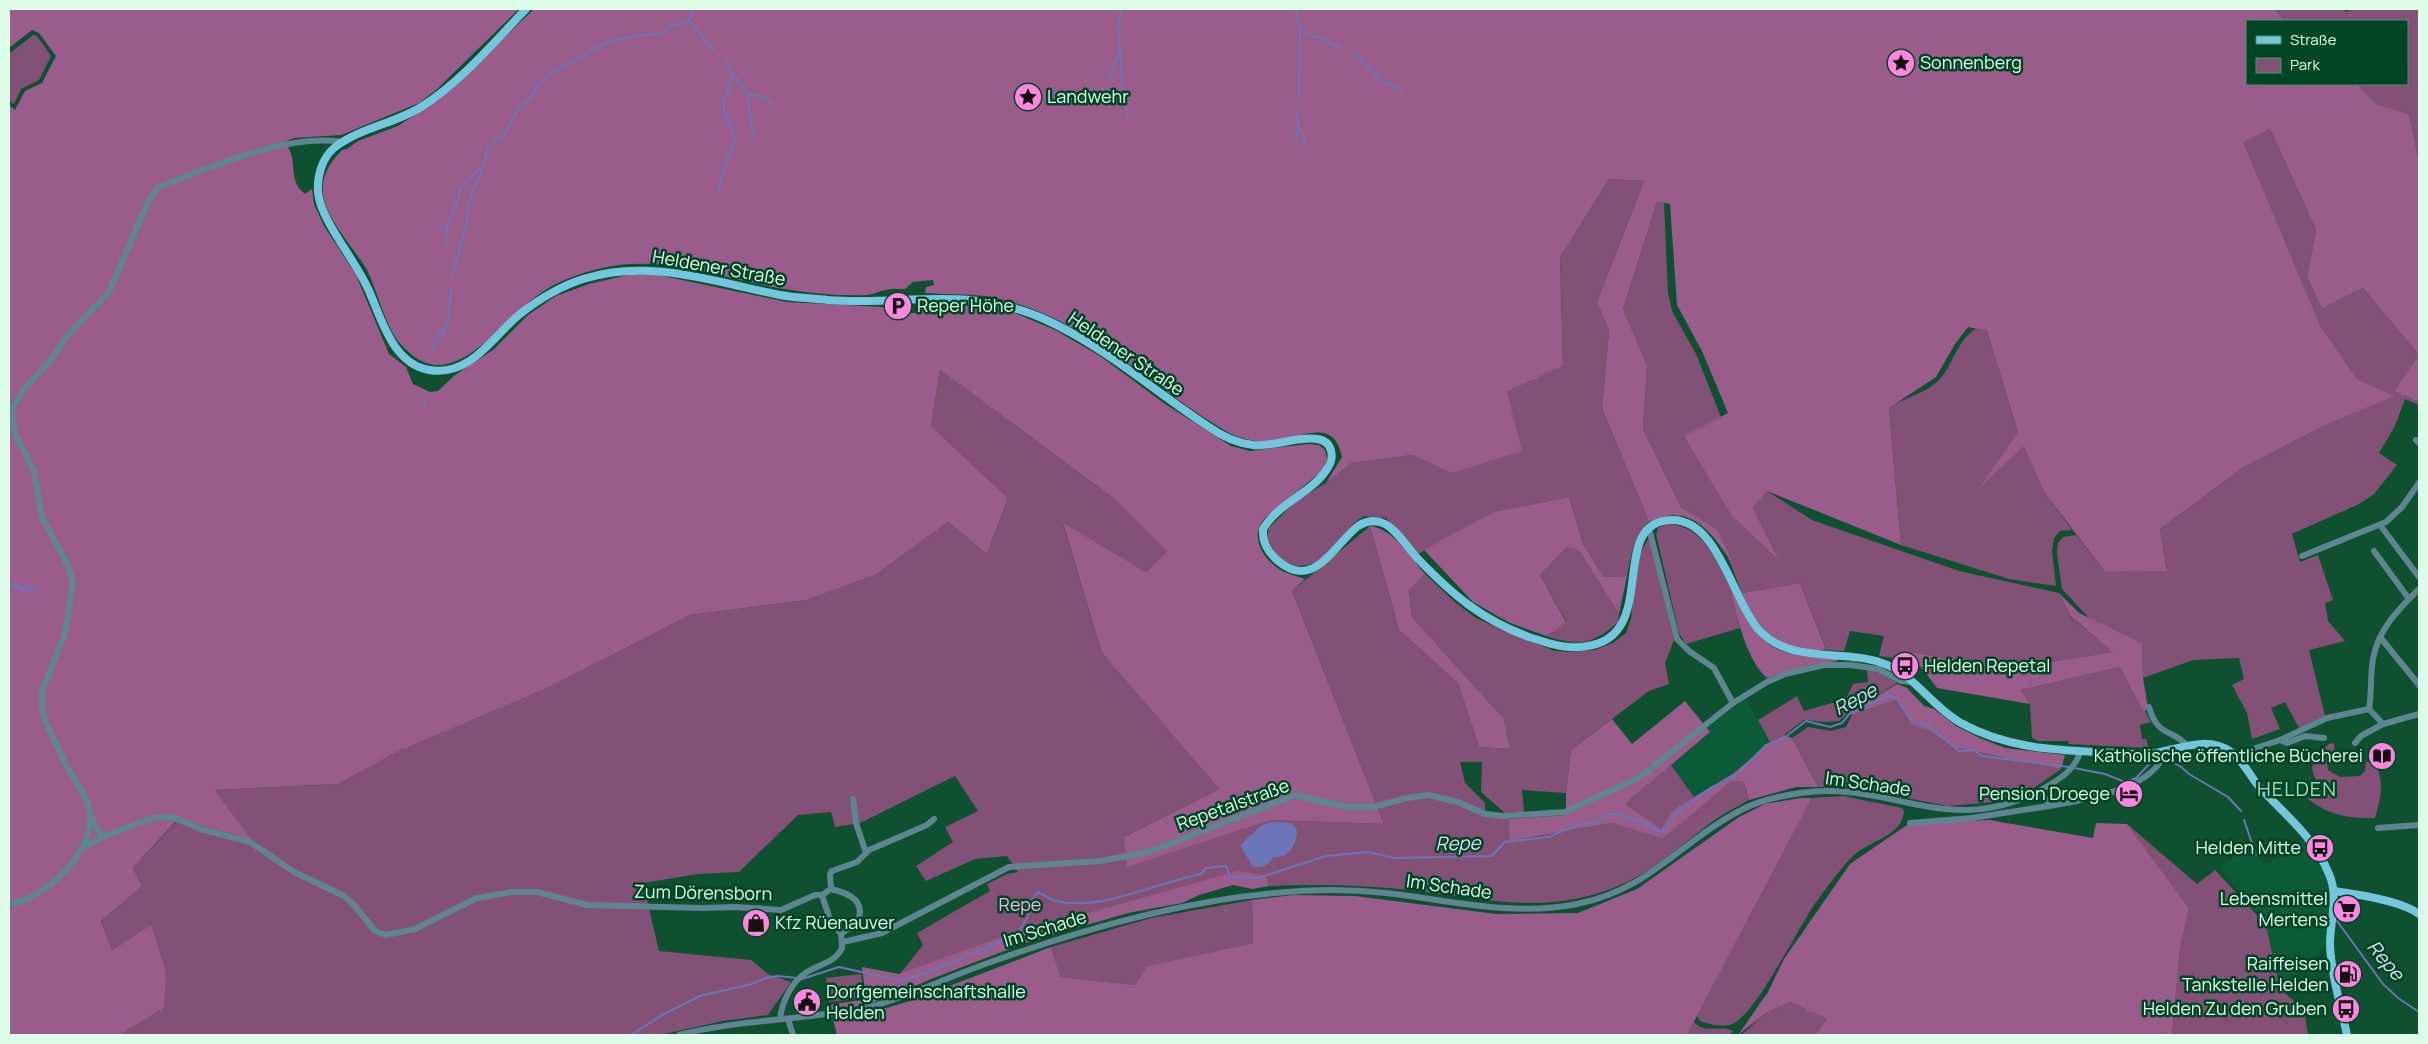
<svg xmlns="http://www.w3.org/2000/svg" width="2428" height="1044" viewBox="0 0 2428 1044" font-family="Manrope,sans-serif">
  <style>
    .built { fill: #0c5b38 }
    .green { fill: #835176 }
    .forest { fill: #9a5c8a }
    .water { fill: #6c75b7 }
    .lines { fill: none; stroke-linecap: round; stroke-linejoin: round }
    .stream { stroke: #6c75b7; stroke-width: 2 }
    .minor { stroke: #5f8690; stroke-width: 6 }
    .major { stroke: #74c6dc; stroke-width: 8 }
    .labels { text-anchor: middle; stroke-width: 5; stroke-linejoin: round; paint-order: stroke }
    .poi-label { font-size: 18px; fill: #defde8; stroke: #004526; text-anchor: start }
    .street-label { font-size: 18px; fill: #defde8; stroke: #004526 }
    .park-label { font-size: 18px; fill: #f8b1e4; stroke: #004526 }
    .water-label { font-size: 19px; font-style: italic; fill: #dadef1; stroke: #004526 }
    .quarter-label { font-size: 20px; letter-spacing: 1px; fill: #9edcb6; stroke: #004526 }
  </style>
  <rect width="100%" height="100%" fill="#0e5030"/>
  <g class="built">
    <path d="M1745 698 1770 742 1734 773 1694 797 1671 765 1710 732 1706 728Z"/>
    <path d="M2308 837 2331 877 2330 943 2280 989 2266 925 2245 896 2219 868 2251 845 2265 866Z"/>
  </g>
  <g class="green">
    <path d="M2274 9H2343L2346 12 2351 9H2419V161L2409 114 2377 104 2357 84H2407V21H2285Z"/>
    <path d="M33 35 37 36 51 56 39 80 21 89 14 104 9 101V54Z"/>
    <path d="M2270 129 2316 230 2307 277 2322 309 2363 288 2419 355 2394 391 2419 402V405L2405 399 2395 426 2379 453 2397 465 2374 494 2359 504 2292 534 2300 562 2318 555 2333 600 2325 603 2328 621 2345 641 2309 650 2325 716 2299 728 2285 702 2271 708 2280 729 2252 739 2247 713 2232 685 2244 679 2239 658 2193 660 2143 678 2142 643 2089 618 2062 589 2057 554 2058 543 2063 537 2076 535 2105 572 2167 570 2160 529 2241 469 2319 428 2393 396 2357 379 2320 325 2242 141Z"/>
    <path d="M1609 179 1644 181 1597 302 1609 331 1602 408 1649 522C1633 537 1631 556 1627 576L1604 577 1583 544 1569 497 1493 512 1418 554 1386 518 1364 516 1355 522 1319 561 1308 565 1297 566 1285 562 1274 551 1267 538 1269 528 1297 500 1326 483 1351 463 1412 455 1452 473 1507 392 1563 366 1560 257Z"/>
    <path d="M1657 202 1664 203 1668 293 1672 311 1696 354 1721 417 1684 437 1778 558 1753 508 1767 491 1812 520 1959 571 2059 593 2070 617 2114 652 2007 669 1906 651 1901 659 1879 656 1884 636 1850 631 1844 651 1824 650 1825 645 1800 583 1742 593 1717 529 1681 507 1643 429 1647 365 1623 309Z"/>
    <path d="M1976 329 1987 331 2018 432 1980 486 2024 445 2044 492 2072 530 2060 531 2054 538 2052 551 2056 586 2009 579 1901 545 1889 408C1905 397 1927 393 1940 379 1954 363 1957 340 1976 329Z"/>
    <path d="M940 370 1112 497 1167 552 1146 572 1063 524 1102 653 1219 789 1124 837 1249 819 1384 824 1292 591 1370 526 1399 630 1458 683 1479 747 1510 749 1504 719 1412 617 1409 589 1425 574 1457 604 1476 618 1502 630 1555 651 1572 652 1595 650 1613 643 1626 633 1631 619 1638 558 1649 537 1674 640 1665 663 1669 684 1649 691 1571 750 1566 793 1522 790 1524 812 1505 813 1481 792 1482 762H1460L1465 783 1485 803V814L1504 816 1509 819 1511 841 1612 823 1663 837 1732 781 1744 782 1749 800C1739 806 1728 811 1719 817 1689 838 1662 865 1629 881 1552 918 1488 899 1409 890 1362 885 1316 884 1269 886L1267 880 1241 879 931 963 899 975 923 945 917 933 990 891 987 884 1007 874 1018 872 1007 856 975 859 926 881 916 866 953 842 945 827 978 811 955 776 860 823 835 827 831 812 798 815 739 872 698 874 643 883 659 951 751 960 768 974 791 982 768 1015 723 1021 660 1035H120L164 1008 151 926 112 952 101 921 142 886 133 868 179 819 250 838 215 790 338 784 397 752 552 686 690 615 807 600 877 574 948 522 987 554 1008 498 931 426Z"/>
    <path d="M1667 524C1705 524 1719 567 1734 594L1731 595 1740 628 1686 644 1679 633 1656 534 1658 528Z"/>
    <path d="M1567 547 1580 552 1619 614 1618 622C1592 646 1578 646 1546 636L1566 621 1540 575Z"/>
    <path d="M2120 667 2151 722 2140 725 2142 739H2146L2149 748 2068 744 2069 741H2038L2032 738 2030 704 2021 690Z"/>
    <path d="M1867 669 1880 673 1897 683 1849 712 1839 721 1825 722 1804 720 1784 735 1770 742 1758 720 1797 696 1804 711 1846 699 1853 684 1868 682Z"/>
    <path d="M1896 700 1912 724 1932 732 1952 747 2061 769 2028 792 1994 802 1948 806 1850 787H1818L1792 738 1808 727 1831 731 1846 727 1852 715Z"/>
    <path d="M2334 743 2335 759H2330L2327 763 2328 770 2340 777 2360 776 2365 771 2366 762 2374 761C2385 781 2381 797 2375 818 2347 818 2331 816 2308 799L2320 786C2305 766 2314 758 2329 744Z"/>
    <path d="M1671 765 1694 797 1674 809 1661 830 1625 804Z"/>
    <path d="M1843 796 1902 808 1904 811C1902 837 1869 840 1853 856 1840 869 1828 886 1817 901 1799 925 1754 1019 1730 1025 1720 1027 1709 1024 1700 1021L1697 1016 1812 798Z"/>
    <path d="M2127 824 2197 884 2215 870 2266 925 2280 989 2304 1010 2308 1035H2172L2180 950 2189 908Z"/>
    <path d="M1252 900 1253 943 1149 966 1135 985 1059 977 1051 947 1151 918Z"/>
    <path d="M861 974 864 998 829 1002 826 978Z"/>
    <path d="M1790 1002 1827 1019 1815 1035H1741L1766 1013Z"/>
    <path d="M1694 1022C1705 1035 1720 1024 1733 1031L1730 1035H1687Z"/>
  </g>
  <g class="forest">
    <path d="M9 9H519L436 90 419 103 341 135 294 138 284 142C301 161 285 177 305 194L312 189 314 204 324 226 356 275 389 354 406 367 413 384 430 392 438 391 455 375 493 350 528 315 556 296 589 284 628 275H658L787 302 882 307 906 313H918L930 305 968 303 1010 311 1055 330 1100 356 1165 404 1231 446 1250 451 1308 444 1319 445 1325 450 1327 459 1323 470 1266 517C1249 534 1261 557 1279 569 1286 574 1297 576 1305 579L1292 591 1384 824 1270 820 1127 867 1124 837 1219 789 1102 653 1063 523 1146 572 1167 552 1112 497 940 370 931 426 1008 498 987 554 948 522 877 574 807 600 690 615 552 686 397 752 338 784 215 790 251 839 178 819 133 868 142 886 101 921 112 951 151 925 166 972 164 1008 120 1035H9V105L15 110 25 91 42 83 56 56 39 33 32 30 9 48Z"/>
    <path d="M534 9H2274L2285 21H2247V84H2357L2377 104 2409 114 2419 161V355L2363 288 2322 309 2307 277 2316 230 2270 129 2243 142 2320 325 2357 379 2394 396 2319 428 2241 469 2160 529 2167 571 2105 572 2044 492 2024 446 1978 489 2018 432 1987 331 1968 327 1955 344 1936 377 1889 408 1901 545 1767 491 1753 508 1779 560 1732 516 1684 436 1728 413 1702 351 1677 305 1670 204 1657 202 1623 309 1647 365 1643 429 1681 507 1717 529 1733 564C1711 532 1691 501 1649 522L1602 408 1609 331 1597 302 1644 181 1609 179 1560 257 1563 366 1507 392 1522 451 1452 473 1412 455 1351 463 1326 483 1342 457C1334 416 1301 438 1274 441 1257 443 1239 439 1224 430 1150 386 1086 319 1000 299 975 293 951 295 925 293L926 287 934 285 933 280 913 282 905 289C899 289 892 288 886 290 880 291 874 294 867 295 842 296 816 294 791 290 731 282 673 256 612 266 590 270 563 278 544 291 512 311 473 368 435 365 419 363 408 353 398 341 385 324 377 290 367 270 354 248 326 219 323 194 321 176 330 162 342 150L347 149 358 141 398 126 439 99Z"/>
    <path d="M2419 355V402L2394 391Z"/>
    <path d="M1569 497 1583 544 1604 577 1627 576 1619 614 1580 552 1567 547 1540 575 1566 622 1546 636 1508 622 1473 602 1424 550 1493 512Z"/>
    <path d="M1370 526C1394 529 1410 557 1425 574L1409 590 1412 617 1504 719 1510 749 1479 747 1458 683 1399 630Z"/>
    <path d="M1800 583 1825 646 1824 650C1779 651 1759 633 1742 593Z"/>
    <path d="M2059 593 2079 613 2142 643 2143 678 2148 708 2144 712 2120 667 2021 690 2030 704 1937 688 1921 667 1901 659 1906 651 2007 669 2113 652 2070 616Z"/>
    <path d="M1734 594C1763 651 1775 656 1838 659L1837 661 1809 665 1767 678C1747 661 1738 620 1731 595Z"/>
    <path d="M1897 684 1907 688 1924 706 1934 709 1956 726 1980 738 2005 748 2065 755 2061 769 1952 747 1932 732 1912 724 1896 700 1852 715 1849 712Z"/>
    <path d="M1685 701 1710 732 1625 804 1661 829 1674 809 1734 773 1770 742 1784 735 1792 738 1818 787H1796L1749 800 1744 782 1732 781 1663 838 1612 823 1510 841 1509 819 1566 815V793L1571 750 1612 719 1632 744Z"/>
    <path d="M1801 798H1812L1687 1035H837L833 1019 866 1014 910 1001 1051 947 1060 977 1135 985 1148 966 1253 943 1252 900 1293 895 1355 896 1496 914 1578 913 1637 889 1739 817 1765 804Z"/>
    <path d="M1989 820 2093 838 2096 823 2127 824 2189 908 2180 950 2172 1035H1815L1827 1019 1790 1002 1766 1013 1738 1035 1768 992 1784 959 1850 864 1910 823Z"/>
    <path d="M1238 871 1266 876 1269 886 1252 889 1233 885 1199 895 1182 903 1128 913 1028 942 931 979 892 996 865 1005 832 1010 830 1005 866 999 862 967 899 974 999 938Z"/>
  </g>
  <path class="water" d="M1271 822C1277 823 1287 821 1292 824 1303 829 1293 852 1285 855 1282 857 1276 857 1273 857 1268 866 1263 867 1253 867L1240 845 1261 826Z"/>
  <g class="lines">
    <g class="stream">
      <path d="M1122 9 1118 24 1123 93"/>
      <path d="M1295 9 1300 27 1312 36 1323 39 1342 49"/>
      <path d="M689 20 714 51"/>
      <path d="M1352 54 1361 60 1381 80 1402 90"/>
      <path d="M734 76C758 100 744 110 755 137"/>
      <path d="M1109 77 1119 54"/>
      <path d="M1099 92 1105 88"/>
      <path d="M749 94 761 97 772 103"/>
      <path d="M1299 98 1300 27"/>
      <path d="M1126 106 1127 116"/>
      <path d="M1299 130 1304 137 1305 143"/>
      <path d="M1295 139 1299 130 1296 110"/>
      <path d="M718 192C721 182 723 172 726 162 728 155 732 150 734 144 737 132 725 122 724 110 723 89 742 80 724 60"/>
      <path d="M425 230H427"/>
      <path d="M438 230 447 225"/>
      <path d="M447 243 446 236 448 223 457 203 461 187 482 167"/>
      <path d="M452 275 466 227 468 207 475 185 481 174 488 148 504 135 520 107 530 98 540 82 553 72 608 42 640 35 662 34 672 25 684 23 689 20 694 9"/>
      <path d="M431 340 446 327"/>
      <path d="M433 348 443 333 448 320 451 289"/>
      <path d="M425 405 426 396"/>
      <path d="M9 585 37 589"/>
      <path d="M11 586 35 593"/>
      <path d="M2074 768 2105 774 2125 782 2136 778 2153 760 2170 761 2180 766 2189 774 2228 797 2241 811"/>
      <path d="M2244 820 2256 855"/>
      <path d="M2337 921 2383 984 2398 998 2419 1012"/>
      <path d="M802 979 839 967 902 981 929 972 1016 935 1028 917 1030 902 1038 892C1044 895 1050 900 1056 901 1100 912 1158 882 1201 874L1206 868 1226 866 1230 877 1258 878 1326 856 1368 852 1394 858 1492 856 1505 842 1549 837 1576 825 1594 823 1609 814H1617L1642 822 1662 833 1675 815 1709 789 1736 775 1766 745 1784 738 1806 721 1830 727 1842 723 1851 712 1888 696 1897 698C1905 711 1909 724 1926 724L1959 751 1973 750 1982 756 2069 767"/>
      <path d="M631 1035 664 1014 700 996 752 984 766 978 778 976 797 978"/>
    </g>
    <g class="minor">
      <path d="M2416 440 2419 443"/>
      <path d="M2380 525 2419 577"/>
      <path d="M1649 528 1677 639 1689 651 1714 668 1733 703"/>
      <path d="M2374 551 2409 599"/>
      <path d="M2302 556 2386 522 2402 507 2419 483"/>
      <path d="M2380 637 2419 685"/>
      <path d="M2149 707C2158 739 2175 729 2187 746"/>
      <path d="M2369 709C2372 692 2370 675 2373 659 2378 629 2399 609 2419 589"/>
      <path d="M2369 709 2383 724 2419 714"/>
      <path d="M2280 740 2287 743 2305 736 2324 738"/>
      <path d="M2355 743 2361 736 2383 724"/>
      <path d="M2238 759 2256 748 2280 740 2327 718 2369 709"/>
      <path d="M2041 790 2049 806C2079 801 2158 789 2164 751"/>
      <path d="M853 799 856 823 866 853"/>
      <path d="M90 814 97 829 105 836"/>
      <path d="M1910 823 1972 818 2049 806"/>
      <path d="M2378 828 2419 825"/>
      <path d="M81 848 105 836 152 818 172 817 201 829 250 842 294 872 344 896 354 905 375 931 386 935 415 929 477 898 511 892H537L587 905 702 908 736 907 781 910 815 895H822L829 917 841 934 842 948C835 963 819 964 807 972 791 982 782 1002 780 1019"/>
      <path d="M831 889 830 874 832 871 857 862 869 850 927 825 934 819"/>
      <path d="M822 895 831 889C848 893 866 900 858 921L841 934"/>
      <path d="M9 904C45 900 98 849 89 810 86 795 76 782 68 769 60 753 53 737 45 721L42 709V691L65 633 73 583 68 566 42 517 34 471 15 434 11 410 24 389 50 361 68 335 109 292 148 202 158 187C212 167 286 133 343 142"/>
      <path d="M843 942 882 933 1009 867 1100 861 1149 852 1295 795 1346 807H1373L1407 798 1428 795 1458 802 1485 814 1504 816 1565 812 1640 777 1733 703 1767 682 1785 674 1824 665H1851L1878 669 1901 681 1913 682"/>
      <path d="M788 1019 793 1035"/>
      <path d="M679 1035C725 1023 772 1021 818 1015 835 1013 853 1012 870 1007 910 996 948 977 988 963 1080 930 1177 902 1275 893 1312 889 1349 889 1386 893 1449 900 1513 917 1577 904 1650 890 1682 840 1743 809 1761 800 1780 796 1800 793 1890 779 1950 842 2046 787 2060 779 2077 768 2080 751"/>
    </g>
    <g class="major">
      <path d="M526 9C494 42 461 82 421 107 394 124 359 128 334 148 322 158 317 176 318 192 320 220 357 262 369 291 382 320 393 364 429 370 471 377 492 337 520 314 538 300 561 286 583 279 650 258 714 282 780 295 796 298 812 298 828 300 905 306 965 285 1042 318 1103 345 1154 391 1209 427 1223 437 1236 443 1253 445 1275 447 1297 436 1317 439 1333 441 1335 458 1327 469 1311 494 1278 503 1263 529 1262 541 1268 552 1277 560 1313 592 1333 546 1358 526 1366 521 1375 519 1385 524 1398 531 1408 549 1419 560 1453 595 1482 620 1529 637 1542 641 1556 647 1570 647 1669 652 1602 522 1671 520 1719 518 1733 604 1761 632 1792 664 1843 649 1882 663 1913 673 1932 707 1961 723 2005 747 2049 750 2099 752 2115 753 2132 755 2148 754 2176 751 2206 734 2231 752 2245 762 2251 779 2263 791 2288 817 2315 839 2329 874 2339 896 2330 921 2330 944 2331 974 2341 1006 2347 1035"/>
      <path d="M2334 891C2356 894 2402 901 2419 914"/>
    </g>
  </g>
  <defs>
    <symbol id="sight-disc" viewBox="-11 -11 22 22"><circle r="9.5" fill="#fe86e1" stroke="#004526"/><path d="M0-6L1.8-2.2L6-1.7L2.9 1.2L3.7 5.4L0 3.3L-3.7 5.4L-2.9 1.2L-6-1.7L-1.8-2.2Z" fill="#111"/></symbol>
    <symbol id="parking-disc" viewBox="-11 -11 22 22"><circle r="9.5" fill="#fe86e1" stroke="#004526"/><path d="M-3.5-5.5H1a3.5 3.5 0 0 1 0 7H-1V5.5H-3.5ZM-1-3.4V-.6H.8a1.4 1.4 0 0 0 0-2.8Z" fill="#111"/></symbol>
    <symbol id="bus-disc" viewBox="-11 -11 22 22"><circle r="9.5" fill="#fe86e1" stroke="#004526"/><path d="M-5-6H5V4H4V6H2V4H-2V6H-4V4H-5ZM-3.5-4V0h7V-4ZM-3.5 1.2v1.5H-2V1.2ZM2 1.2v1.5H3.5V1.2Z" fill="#111"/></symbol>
    <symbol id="library-disc" viewBox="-11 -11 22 22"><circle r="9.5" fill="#fe86e1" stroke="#004526"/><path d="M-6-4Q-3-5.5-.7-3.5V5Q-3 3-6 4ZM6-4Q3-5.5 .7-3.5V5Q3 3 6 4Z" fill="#111"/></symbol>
    <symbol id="hotel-disc" viewBox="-11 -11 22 22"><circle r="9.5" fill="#fe86e1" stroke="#004526"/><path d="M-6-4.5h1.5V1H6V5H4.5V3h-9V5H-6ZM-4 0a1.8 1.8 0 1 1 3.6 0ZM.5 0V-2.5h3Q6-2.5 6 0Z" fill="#111"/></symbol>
    <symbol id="supermarket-disc" viewBox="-11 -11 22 22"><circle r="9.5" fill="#fe86e1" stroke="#004526"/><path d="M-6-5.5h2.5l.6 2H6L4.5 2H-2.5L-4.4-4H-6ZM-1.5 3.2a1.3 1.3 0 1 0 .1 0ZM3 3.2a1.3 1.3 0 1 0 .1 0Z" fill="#111"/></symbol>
    <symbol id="shop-disc" viewBox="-11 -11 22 22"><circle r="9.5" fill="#fe86e1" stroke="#004526"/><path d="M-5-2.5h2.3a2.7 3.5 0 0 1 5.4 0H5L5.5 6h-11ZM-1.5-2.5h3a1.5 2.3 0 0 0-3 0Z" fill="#111"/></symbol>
    <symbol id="fuel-disc" viewBox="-11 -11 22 22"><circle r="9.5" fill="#fe86e1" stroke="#004526"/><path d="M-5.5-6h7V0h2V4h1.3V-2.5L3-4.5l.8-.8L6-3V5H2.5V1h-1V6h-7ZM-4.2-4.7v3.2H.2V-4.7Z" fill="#111"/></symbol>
    <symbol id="civic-disc" viewBox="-11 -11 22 22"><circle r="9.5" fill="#fe86e1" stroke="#004526"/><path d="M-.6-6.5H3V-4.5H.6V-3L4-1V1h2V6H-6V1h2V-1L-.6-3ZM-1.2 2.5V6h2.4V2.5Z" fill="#111"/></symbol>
  </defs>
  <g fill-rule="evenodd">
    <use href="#sight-disc" x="1885" y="47" width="32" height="32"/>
    <use href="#sight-disc" x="1012" y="81" width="32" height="32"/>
    <use href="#parking-disc" x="882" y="290" width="32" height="32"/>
    <use href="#bus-disc" x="1889" y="650" width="32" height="32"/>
    <use href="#library-disc" x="2366" y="740" width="32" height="32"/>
    <use href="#hotel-disc" x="2113" y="778" width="32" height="32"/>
    <use href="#bus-disc" x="2304" y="832" width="32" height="32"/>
    <use href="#supermarket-disc" x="2331" y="893" width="32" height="32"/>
    <use href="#shop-disc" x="740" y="907" width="32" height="32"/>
    <use href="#fuel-disc" x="2332" y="958" width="32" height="32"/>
    <use href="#civic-disc" x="791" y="986" width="32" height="32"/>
    <use href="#bus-disc" x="2330" y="993" width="32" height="32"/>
  </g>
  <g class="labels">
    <g class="poi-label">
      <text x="1920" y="69">Sonnenberg</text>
      <text x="1047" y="103">Landwehr</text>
      <text x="917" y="312">Reper Höhe</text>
      <text x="1924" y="672">Helden Repetal</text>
      <text x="2363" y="762" text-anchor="end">Katholische öffentliche Bücherei</text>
      <text x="2110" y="800" text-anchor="end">Pension Droege</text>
      <text x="2301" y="854" text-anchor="end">Helden Mitte</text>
      <text x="2328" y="905" text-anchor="end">Lebensmittel<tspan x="2328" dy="21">Mertens</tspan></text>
      <text x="775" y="929">Kfz Rüenauver</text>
      <text x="2329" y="970" text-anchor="end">Raiffeisen<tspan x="2329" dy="21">Tankstelle Helden</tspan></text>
      <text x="826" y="998">Dorfgemeinschaftshalle<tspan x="826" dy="21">Helden</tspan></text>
      <text x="2327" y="1015" text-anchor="end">Helden Zu den Gruben</text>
    </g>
    <g class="street-label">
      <text transform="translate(719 268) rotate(10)" y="6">Heldener Straße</text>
      <text transform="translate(1126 354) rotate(34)" y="6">Heldener Straße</text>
      <text transform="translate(1868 784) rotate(8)" y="6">Im Schade</text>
      <text transform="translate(1233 805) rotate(-20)" y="6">Repetalstraße</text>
      <text transform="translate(1449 887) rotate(8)" y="6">Im Schade</text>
      <text transform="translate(703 893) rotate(1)" y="6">Zum Dörensborn</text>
      <text transform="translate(1045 929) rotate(-17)" y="6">Im Schade</text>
    </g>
    <g class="park-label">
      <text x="1020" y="911">Repe</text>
    </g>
    <g class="water-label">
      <text transform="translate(1855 699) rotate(-28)" y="7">Repe</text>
      <text transform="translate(1458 843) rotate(-1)" y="7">Repe</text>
      <text transform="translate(2386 960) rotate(50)" y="7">Repe</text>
    </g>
    <g class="quarter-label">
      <text x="2297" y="796">HELDEN</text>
    </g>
  </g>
  <rect width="2428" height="1044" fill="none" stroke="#defde8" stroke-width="20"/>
  <rect x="2246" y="20" width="162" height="65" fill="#004526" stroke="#598f74"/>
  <rect x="2256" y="36" width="25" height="8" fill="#74c6dc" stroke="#598f74"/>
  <text x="2290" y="45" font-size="15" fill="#defde8">Straße</text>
  <rect x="2256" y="58" width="25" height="15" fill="#835176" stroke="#598f74"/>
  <text x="2290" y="70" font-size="15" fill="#defde8">Park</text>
</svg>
